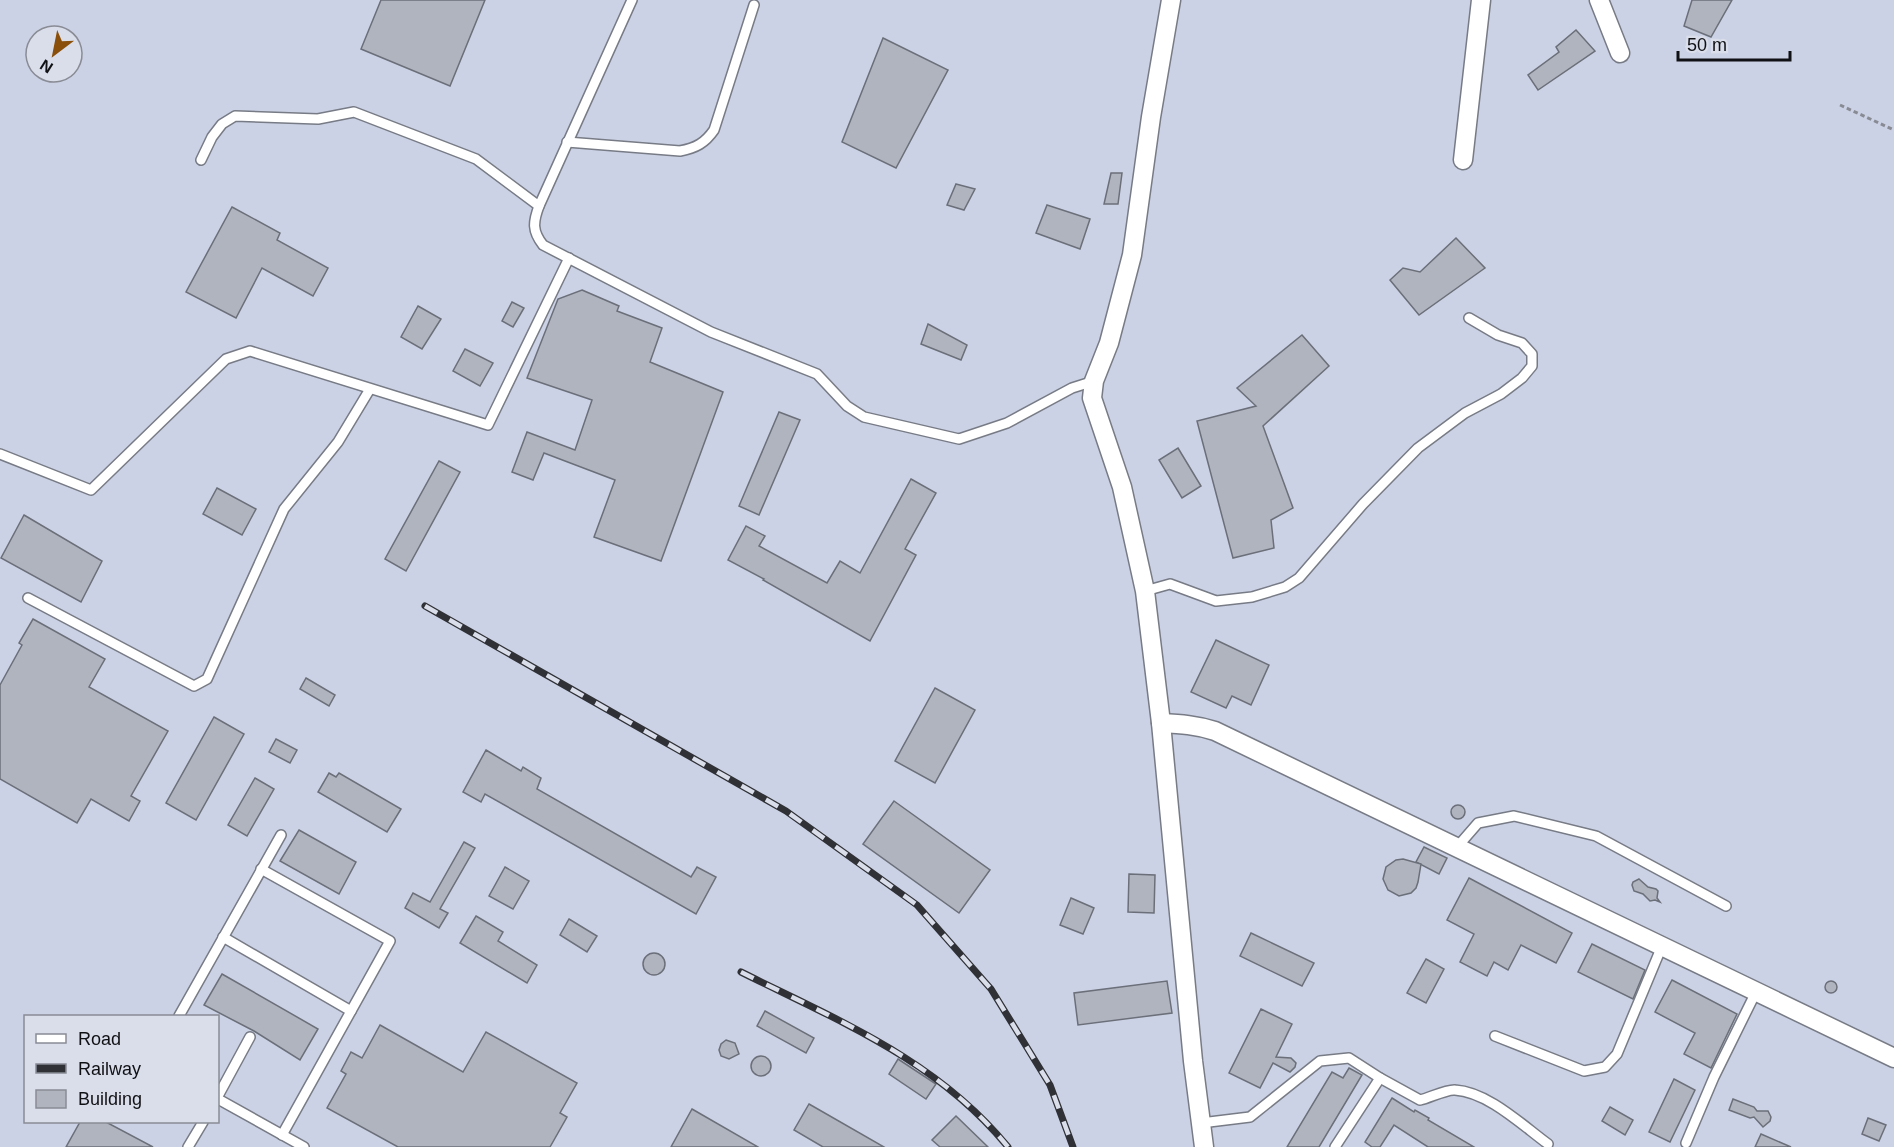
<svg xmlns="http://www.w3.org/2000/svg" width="1894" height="1147" viewBox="0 0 1894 1147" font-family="Arial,sans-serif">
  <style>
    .built { fill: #ccd2e5; fill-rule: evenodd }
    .building { fill: #b0b4bf; stroke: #6b6f79; stroke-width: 1.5 }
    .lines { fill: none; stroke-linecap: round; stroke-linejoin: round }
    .lane-casing { stroke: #777b85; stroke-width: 12 }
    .street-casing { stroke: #777b85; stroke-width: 21 }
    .path { stroke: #898b94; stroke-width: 3; stroke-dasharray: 4.5 3; stroke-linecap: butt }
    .lane { stroke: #fff; stroke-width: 9 }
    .street { stroke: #fff; stroke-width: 18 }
    .rail-casing { stroke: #2f3136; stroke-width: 7 }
    .rail { stroke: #dadeea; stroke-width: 4.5; stroke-dasharray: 14; stroke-linecap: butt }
  </style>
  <rect width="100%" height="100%" fill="#dadeea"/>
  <path class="built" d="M0 0H1894V1147H0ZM36 36H72V72H36ZM26 1016H218V1122H26Z"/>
  <g class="building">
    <path d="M381 0H485L450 86 361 49Z"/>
    <path d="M1692 0H1732L1711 37 1684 26Z"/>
    <path d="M1576 30 1595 51 1538 90 1528 75 1559 52 1556 47Z"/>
    <path d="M883 38 948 70 896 168 842 142Z"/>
    <path d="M1111 173H1122L1118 204H1104Z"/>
    <path d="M956 184 975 189 964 210 947 205Z"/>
    <path d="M1047 205 1090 219 1080 249 1036 233Z"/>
    <path d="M232 207 280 233 277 240 328 268 313 296 262 268 236 318 186 292Z"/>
    <path d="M1456 238 1485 268 1419 315 1390 280 1403 268 1420 272Z"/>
    <path d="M582 290 619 306 617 311 662 328 650 362 723 392 661 561 594 537 615 480 544 453 533 480 512 472 527 432 575 450 592 400 527 378 558 299Z"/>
    <path d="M512 302 524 308 513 327 502 321Z"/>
    <path d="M418 306 441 319 422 349 401 337Z"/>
    <path d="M928 324 967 345 961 360 921 344Z"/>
    <path d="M1302 335 1329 366 1263 426 1293 508 1271 520 1274 548 1233 558 1197 421 1256 406 1237 388Z"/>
    <path d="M465 349 493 363 480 386 453 371Z"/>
    <path d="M779 412 800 420 759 515 739 506Z"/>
    <path d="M1178 448 1201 486 1182 498 1159 460Z"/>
    <path d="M439 461 460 472 406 571 385 559Z"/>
    <path d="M911 479 936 493 905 549 916 555 870 641 763 580 764 579 728 560 746 526 765 536 759 546 827 583 840 561 860 573Z"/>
    <path d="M217 488 256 509 242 535 203 514Z"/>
    <path d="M24 515 102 561 81 602 1 558Z"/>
    <path d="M33 619 105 659 89 687 168 731 131 796 140 801 129 821 91 799 77 823 0 779V685L22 645 19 643Z"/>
    <path d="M1216 640 1269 665 1251 705 1232 696 1226 708 1191 692Z"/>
    <path d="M306 678 335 695 329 706 300 689Z"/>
    <path d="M935 688 975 710 935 783 895 761Z"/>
    <path d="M214 717 244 734 196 820 166 803Z"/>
    <path d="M276 739 297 750 290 763 269 752Z"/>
    <path d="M486 750 521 771 523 767 541 778 537 789 691 877 697 867 716 877 696 914 485 794 481 802 463 792Z"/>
    <path d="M329 773 336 777 339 773 401 809 387 832 318 792Z"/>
    <path d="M255 778 274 789 247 836 228 825Z"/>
    <path d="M894 801 990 870 959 913 863 844Z"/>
    <circle cx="1458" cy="812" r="7"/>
    <path d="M299 830 356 862 339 894 280 861Z"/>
    <path d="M464 842 475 848 440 909 448 913 439 928 405 908 413 893 430 902Z"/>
    <path d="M1424 847 1447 858 1439 874 1416 862Z"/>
    <path d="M1403 859 1421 864 1418 882 1416 888 1411 893 1399 896 1388 890 1383 879 1386 867 1396 860Z"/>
    <path d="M505 867 529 881 513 909 489 896Z"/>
    <path d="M1129 874 1155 875 1154 913 1128 912Z"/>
    <path d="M1469 878 1572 933 1556 963 1521 945 1508 970 1494 962 1487 976 1460 962 1474 934 1447 920Z"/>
    <path d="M1639 879 1648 887 1656 889 1658 891 1657 898 1660 902 1655 900 1650 901 1643 894 1634 891 1632 885 1633 882Z"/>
    <path d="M1071 898 1094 908 1083 934 1060 925Z"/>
    <path d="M476 916 503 932 498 941 537 965 527 983 460 943Z"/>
    <path d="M569 919 597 936 587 952 560 935Z"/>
    <path d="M1251 933 1314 963 1302 986 1240 956Z"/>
    <path d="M1592 944 1645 970 1633 999 1578 972Z"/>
    <circle cx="654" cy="964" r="11"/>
    <path d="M1426 959 1444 969 1426 1003 1407 993Z"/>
    <path d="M222 974 318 1029 300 1060 254 1031 204 1005Z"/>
    <path d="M1672 980 1737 1014 1711 1068 1684 1054 1695 1033 1655 1012Z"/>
    <circle cx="1831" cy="987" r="6"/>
    <path d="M1167 981 1172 1013 1078 1025 1074 993Z"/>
    <path d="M1261 1009 1292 1024 1276 1057 1291 1058 1296 1063 1295 1067 1290 1072 1273 1063 1260 1088 1229 1073Z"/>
    <path d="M765 1011 814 1038 806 1053 757 1026Z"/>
    <path d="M380 1025 463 1072 486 1032 577 1083 560 1113 567 1117 550 1147H398L327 1108 346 1074 341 1071 351 1052 362 1058Z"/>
    <path d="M726 1040 735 1043 739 1054 729 1059 721 1056 719 1050 721 1044Z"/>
    <circle cx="761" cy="1066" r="10"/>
    <path d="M898 1059 936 1084 926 1099 889 1074Z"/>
    <path d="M1349 1068 1362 1075 1319 1147H1287L1332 1072 1343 1078Z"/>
    <path d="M1674 1079 1695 1090 1670 1142 1649 1132Z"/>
    <path d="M1392 1098 1414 1112 1415 1110 1429 1118 1428 1120 1474 1147H1428L1394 1125 1380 1147H1372L1365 1142Z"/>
    <path d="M1733 1099 1754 1107 1757 1111H1768L1771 1117 1770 1121 1763 1127 1754 1117 1750 1118 1729 1110Z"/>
    <path d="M809 1104 884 1147H823L794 1130Z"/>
    <path d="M1610 1107 1633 1120 1625 1135 1602 1121Z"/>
    <path d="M692 1109 758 1147H671Z"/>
    <path d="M956 1116 988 1147H940L932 1140Z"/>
    <path d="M1868 1118 1886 1125 1879 1141 1862 1134Z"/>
    <path d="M80 1122H106L153 1147H66Z"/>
    <path d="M1761 1134 1791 1147H1755Z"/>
  </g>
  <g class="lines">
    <defs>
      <g id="lane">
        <path d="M632 0 539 206C533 222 532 231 543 245L711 332 817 374 847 406 864 417 959 439 1007 423 1072 388 1094 381"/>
        <path d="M567 142 680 151C696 148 705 143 714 130L754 5"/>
        <path d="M201 160 212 137 222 124 235 116 318 119 354 112 476 159 539 206"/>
        <path d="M0 454 91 490 226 359 250 351 488 425 569 258"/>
        <path d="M1145 591 1170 584 1216 601 1252 597 1285 587 1299 578 1363 504 1418 448 1465 413 1501 394 1522 378 1532 366V354L1522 343 1498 335 1469 318"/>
        <path d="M28 598 194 686 207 679 284 509 338 442 370 389"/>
        <path d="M1458 846 1478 823 1514 816 1596 836 1726 906"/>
        <path d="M261 869 390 941 282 1135"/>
        <path d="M223 937 351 1011"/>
        <path d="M179 1016 281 835"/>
        <path d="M1495 1036 1584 1071 1605 1067 1617 1054 1662 946"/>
        <path d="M218 1096 250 1037"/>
        <path d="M218 1099 304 1147"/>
        <path d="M1201 1123 1250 1117 1320 1061 1349 1058 1380 1078 1420 1100C1429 1098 1447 1089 1455 1090 1488 1092 1522 1125 1548 1144"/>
        <path d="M1686 1143 1714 1077 1756 992"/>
        <path d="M188 1147 203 1122"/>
        <path d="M1335 1147 1380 1078"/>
      </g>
      <g id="street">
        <path d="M1171 0 1151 117 1132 255 1109 343 1094 381 1092 398 1122 487 1145 591 1161 723 1193 1061 1204 1147"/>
        <path d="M1599 0 1620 53"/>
        <path d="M1463 160 1481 0"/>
        <path d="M1161 723C1180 724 1197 725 1215 731L1894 1058"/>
      </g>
    </defs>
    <use href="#lane" class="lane-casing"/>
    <use href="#street" class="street-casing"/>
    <path class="path" d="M1840 105 1894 130"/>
    <use href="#lane" class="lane"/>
    <use href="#street" class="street"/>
    <defs>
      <g id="rail">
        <path d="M425 606 786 811 917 905 991 989 1050 1085 1073 1147"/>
        <path d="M741 972C839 1021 937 1060 1008 1147"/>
      </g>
    </defs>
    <use href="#rail" class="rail-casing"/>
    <use href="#rail" class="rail"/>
  </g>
  <rect x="24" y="1015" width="195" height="108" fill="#dadeea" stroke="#898c95" stroke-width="1.5"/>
  <rect x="36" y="1034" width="30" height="9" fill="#ffffff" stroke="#898c95" stroke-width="1.5"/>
  <text x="78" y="1045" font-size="18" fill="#101115">Road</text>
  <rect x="36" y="1064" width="30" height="9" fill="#2f3136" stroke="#898c95" stroke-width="1.5"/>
  <text x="78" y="1075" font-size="18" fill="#101115">Railway</text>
  <rect x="36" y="1090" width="30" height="18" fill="#b0b4bf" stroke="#898c95" stroke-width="1.5"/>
  <text x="78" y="1105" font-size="18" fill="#101115">Building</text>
  <g transform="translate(54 54) rotate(212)"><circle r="28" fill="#dadeea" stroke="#898c95" stroke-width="1.5"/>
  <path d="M0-4.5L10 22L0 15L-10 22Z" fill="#8a4f0a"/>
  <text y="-9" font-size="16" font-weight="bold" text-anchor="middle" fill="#101115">N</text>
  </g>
  <path d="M1678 51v9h112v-9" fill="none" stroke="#101115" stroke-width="3"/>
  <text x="1687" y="51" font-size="18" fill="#101115" stroke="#dadeea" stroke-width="4.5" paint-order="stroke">50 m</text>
</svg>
